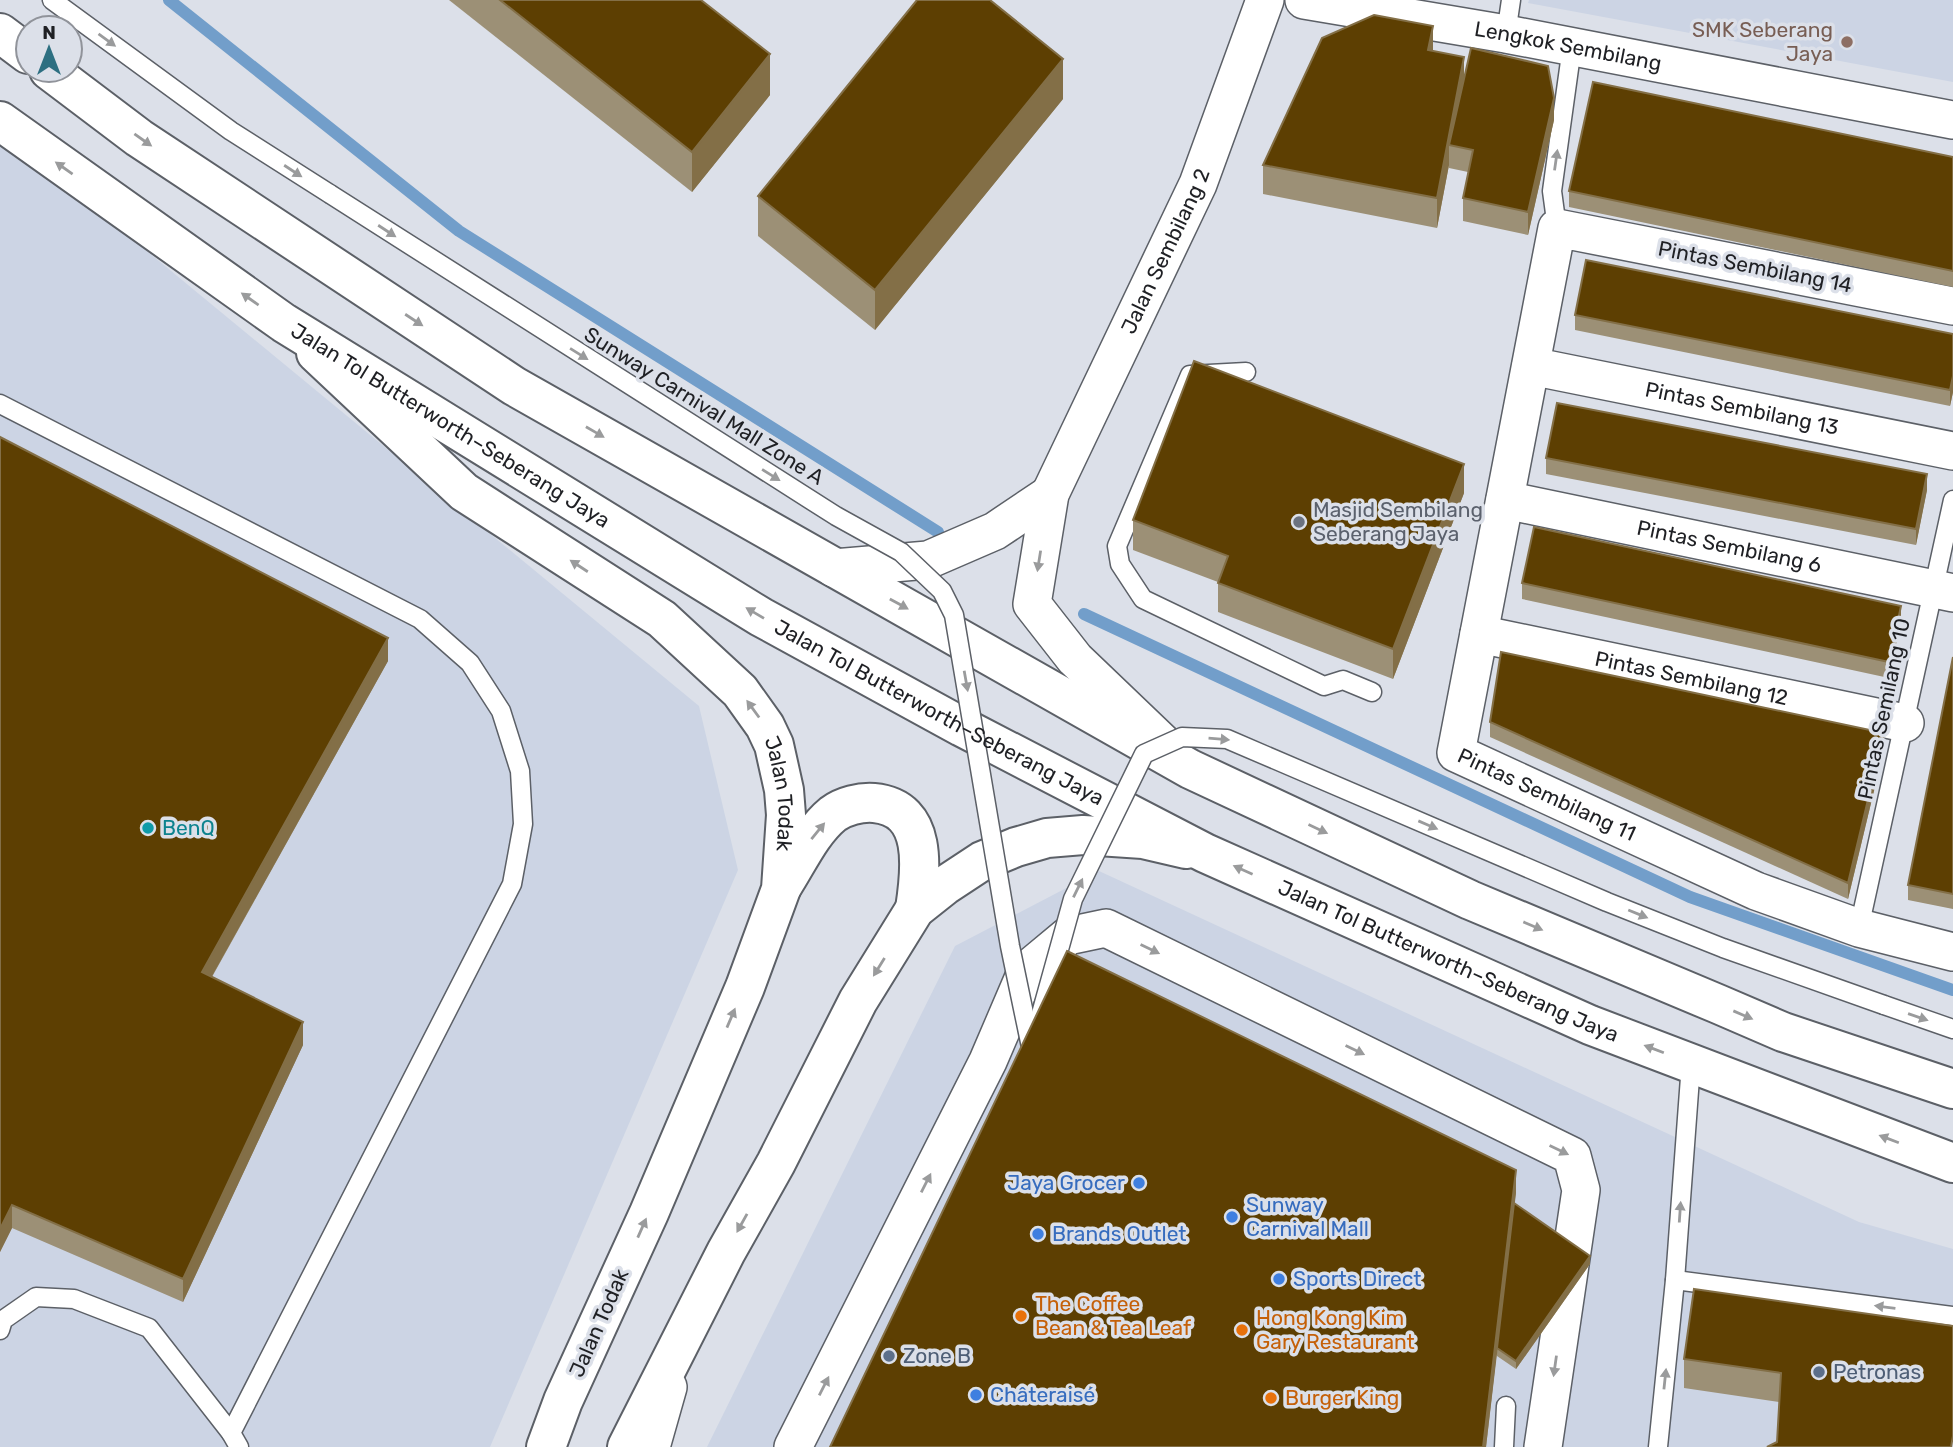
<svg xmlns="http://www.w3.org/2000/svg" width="1953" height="1447" viewBox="0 0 1953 1447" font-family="Rubik,sans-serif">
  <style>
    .built { fill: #ccd4e4 }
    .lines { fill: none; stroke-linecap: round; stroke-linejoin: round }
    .stream { stroke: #729eca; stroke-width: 12 }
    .service-casing { stroke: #5c6067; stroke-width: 21 }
    .minor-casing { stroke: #5c6067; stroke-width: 40 }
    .secondary-casing { stroke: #5c6067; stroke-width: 42 }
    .motorway-casing { stroke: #5c6067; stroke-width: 42 }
    .service { stroke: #fff; stroke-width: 18 }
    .minor { stroke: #fff; stroke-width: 37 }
    .secondary { stroke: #fff; stroke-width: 38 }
    .motorway { stroke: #fff; stroke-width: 38 }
    .service-bridge-casing { stroke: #5c6067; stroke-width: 21; stroke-linecap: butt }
    .service-bridge { stroke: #fff; stroke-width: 18 }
    .wall { fill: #9c9076 }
    .shaded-wall { fill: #836f47 }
    .building { fill: #5d3f02; stroke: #836f47; stroke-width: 2 }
    .oneway { fill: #9a9b9c }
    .education-dot { fill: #8d6e63; stroke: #dce0e9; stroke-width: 2.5 }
    .worship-dot { fill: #6b7280; stroke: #dce0e9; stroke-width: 2.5 }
    .culture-dot { fill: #0f9aa8; stroke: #dce0e9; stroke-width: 2.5 }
    .shop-dot { fill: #3f7fe0; stroke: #dce0e9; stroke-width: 2.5 }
    .food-dot { fill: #e8710a; stroke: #dce0e9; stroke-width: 2.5 }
    .service-dot { fill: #5c6f8a; stroke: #dce0e9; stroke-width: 2.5 }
    .labels { text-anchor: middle; stroke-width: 7; stroke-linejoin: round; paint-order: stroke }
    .education-label { font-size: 21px; fill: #785e54; stroke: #dce0e9; text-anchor: end }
    .street-label { font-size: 21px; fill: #1f2024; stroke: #dce0e9 }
    .worship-label { font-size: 21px; fill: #5b616d; stroke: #dce0e9; text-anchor: start }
    .culture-label { font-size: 21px; fill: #0d838f; stroke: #dce0e9; text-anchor: start }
    .shop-label { font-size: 21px; fill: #366cbe; stroke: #dce0e9; text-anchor: start }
    .food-label { font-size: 21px; fill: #c56008; stroke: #dce0e9; text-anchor: start }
    .service-label { font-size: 21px; fill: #4e5e75; stroke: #dce0e9; text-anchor: start }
  </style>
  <rect width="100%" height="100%" fill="#dce0e9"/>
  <g class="built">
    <path d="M1529 0H1953V82L1528 3Z"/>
    <path d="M0 130 699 706 738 870 490 1447H0Z"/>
    <path d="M1099 871 1859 1222 1953 1249V1447H707L955 946Z"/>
  </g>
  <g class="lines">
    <g class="stream">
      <path d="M169 0 459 231 938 532"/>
      <path d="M1084 614 1690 897 1953 990"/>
    </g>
    <defs>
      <g id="service">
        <path d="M52 0 231 131 330 194"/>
        <path d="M1506 34 1511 0"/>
        <path d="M1557 228 1552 191 1572 47"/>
        <path d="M1246 372 1190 375 1117 546 1120 564 1143 599 1324 686 1343 680 1372 692"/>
        <path d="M0 404 420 619 470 663 501 711 520 771 523 824 512 884 231 1433 239 1447"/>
        <path d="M1859 928 1953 500"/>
        <path d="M1884 1005 1953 1029"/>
        <path d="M1675 1280 1953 1316"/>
        <path d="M0 1330 3 1320 36 1297 74 1299 149 1328 231 1433"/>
        <path d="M1504 1447 1506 1406"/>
        <path d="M1658 1447 1675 1280 1691 1064"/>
      </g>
      <g id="minor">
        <path id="s1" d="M1304 0 1506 34 1953 120"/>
        <path id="s2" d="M1953 306 1557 228 1456 753 1756 891 1859 928 1953 952"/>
        <path id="s3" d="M1531 366 1953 451"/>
        <path id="s4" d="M1505 500 1953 593"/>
        <path d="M834 568 928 560 995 531 1050 494"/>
        <path id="s5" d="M1479 634 1905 723"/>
        <path id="s6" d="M1168 748 1075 659 1032 604 1050 494 1198 184 1265 0"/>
        <path d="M651 1447 668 1387"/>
        <path d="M793 1447 988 1061 1027 970 1068 936 1106 928 1572 1156 1581 1190 1543 1447"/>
      </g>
      <g id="secondary">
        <path id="s7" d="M316 353 464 492 662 619 740 691 765 726 774 745 784 790 786 815 781 889 745 987 649 1213 563 1401 546 1447"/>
        <path d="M783 885C798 862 811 832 833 814 844 806 860 802 874 803 929 808 921 870 915 909"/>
        <path d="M627 1447 726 1252 776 1163 858 1001 915 909 944 886 982 861 1016 847 1047 838 1083 835 1143 839 1186 849"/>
      </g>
      <g id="motorway">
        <path d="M0 33 28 54"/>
        <path d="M49 70 139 138 514 386 1190 769 1470 900 1718 1004 1783 1032 1953 1089"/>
        <path id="s8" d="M0 121 284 323 761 617 962 727 1205 853 1590 1025 1953 1163"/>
      </g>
    </defs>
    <use href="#service" class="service-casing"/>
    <use href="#minor" class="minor-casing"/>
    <use href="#secondary" class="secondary-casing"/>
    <use href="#motorway" class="motorway-casing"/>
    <use href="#service" class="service"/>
    <use href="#minor" class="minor"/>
    <use href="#secondary" class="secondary"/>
    <use href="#motorway" class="motorway"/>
    <defs>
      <g id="service-bridge">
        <path d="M330 194 836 516 901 552 942 591 954 615 1010 946 1031 1047"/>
        <path d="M1041 1014 1073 899 1144 754 1182 737 1227 739 1607 902 1723 948 1884 1005"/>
      </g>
    </defs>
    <use href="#service-bridge" class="service-bridge-casing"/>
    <use href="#service-bridge" class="service-bridge"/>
  </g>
  <g class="wall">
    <path d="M449 0H701L770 95 692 192Z"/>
    <path d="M1433 51 1464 78 1554 120 1528 235 1463 221V198L1468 172 1449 168V165L1437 228 1263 194V165Z"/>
    <path d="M1063 99 875 330 758 236V196Z"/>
    <path d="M1953 157V287L1569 207V191Z"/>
    <path d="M1575 315 1953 334V392L1950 406 1575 330Z"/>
    <path d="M0 437 388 661 212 977 303 1045 183 1302 12 1228 0 1252Z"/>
    <path d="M1546 458 1927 490 1916 545 1546 474Z"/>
    <path d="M1464 493 1393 679 1218 612V582L1133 550V520Z"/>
    <path d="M1522 583 1901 621 1889 678 1522 599Z"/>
    <path d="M1953 657V909L1908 900V885Z"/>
    <path d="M1490 722 1884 749 1848 899 1490 737Z"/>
    <path d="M1516 1193 1514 1204 1590 1264 1516 1369 1497 1356V1350L1486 1447H830Z"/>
    <path d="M1953 1326 1777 1442 1779 1402 1684 1388V1359Z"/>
  </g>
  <g class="shaded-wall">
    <path d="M1433 26V56L1428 50Z"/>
    <path d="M770 54V95L692 192V152Z"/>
    <path d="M1464 57V86L1449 145V165L1437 228V198Z"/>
    <path d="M1063 59V99L875 330V290Z"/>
    <path d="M1554 98V120L1528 235V212Z"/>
    <path d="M1953 376V392L1950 406V390Z"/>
    <path d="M1464 464V493L1393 679V649Z"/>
    <path d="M1927 474V490L1916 545V529Z"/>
    <path d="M1901 606V621L1889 678V662Z"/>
    <path d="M388 638V661L202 994V972Z"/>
    <path d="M1884 733V749L1848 899V883Z"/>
    <path d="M303 1022V1045L183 1302V1279Z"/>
    <path d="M1516 1170V1193L1486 1447H1483Z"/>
    <path d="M12 1205V1228L0 1252V1229Z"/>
    <path d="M1590 1256V1264L1516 1369V1361Z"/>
  </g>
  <g class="building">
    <path d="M500 0H701L770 54 692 152Z"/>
    <path d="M917 0H990L1063 59 875 290 758 196Z"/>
    <path d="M1374 15 1433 26 1428 50 1464 57 1437 198 1263 165 1322 38Z"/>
    <path d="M1471 48 1548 66 1554 98 1528 212 1463 198 1473 150 1449 145Z"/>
    <path d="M1593 82 1953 157V271L1569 191Z"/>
    <path d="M1586 260 1953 334V376L1950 390 1575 315Z"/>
    <path d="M1194 361 1464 464 1393 649 1218 583 1228 556 1133 520Z"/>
    <path d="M1557 403 1927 474 1916 529 1546 458Z"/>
    <path d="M0 437 388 638 202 972 303 1022 183 1279 12 1205 0 1229Z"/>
    <path d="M1534 527 1901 606 1889 662 1522 583Z"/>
    <path d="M1501 652 1884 733 1848 883 1490 722Z"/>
    <path d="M1953 657V894L1908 885Z"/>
    <path d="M1067 951 1516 1170 1483 1447H830Z"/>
    <path d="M1514 1203 1590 1256 1516 1361 1497 1348Z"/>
    <path d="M1694 1289 1953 1326V1436L1951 1447H1767L1777 1442 1781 1373 1684 1359Z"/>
  </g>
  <defs><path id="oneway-solid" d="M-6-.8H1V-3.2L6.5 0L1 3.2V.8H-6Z" transform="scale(1.75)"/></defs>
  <g class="oneway">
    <use href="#oneway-solid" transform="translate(107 40) rotate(36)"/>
    <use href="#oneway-solid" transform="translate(143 140) rotate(35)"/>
    <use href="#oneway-solid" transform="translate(1556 160) rotate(-82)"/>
    <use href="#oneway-solid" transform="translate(64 168) rotate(-145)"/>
    <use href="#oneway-solid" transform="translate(293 171) rotate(33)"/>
    <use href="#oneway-solid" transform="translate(387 231) rotate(33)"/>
    <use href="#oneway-solid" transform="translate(250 299) rotate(-145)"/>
    <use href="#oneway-solid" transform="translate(414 320) rotate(33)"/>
    <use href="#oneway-solid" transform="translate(579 354) rotate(32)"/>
    <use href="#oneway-solid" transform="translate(595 432) rotate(30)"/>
    <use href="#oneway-solid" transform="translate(771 475) rotate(32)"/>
    <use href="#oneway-solid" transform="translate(1039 561) rotate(99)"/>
    <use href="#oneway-solid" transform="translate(579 566) rotate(-147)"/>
    <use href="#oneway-solid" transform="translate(899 604) rotate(29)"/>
    <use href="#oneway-solid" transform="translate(755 613) rotate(-149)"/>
    <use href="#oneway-solid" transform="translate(966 681) rotate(80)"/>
    <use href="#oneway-solid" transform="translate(753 709) rotate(-126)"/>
    <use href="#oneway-solid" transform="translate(1219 739) rotate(5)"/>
    <use href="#oneway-solid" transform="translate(1428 825) rotate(23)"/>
    <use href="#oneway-solid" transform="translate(1318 829) rotate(25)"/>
    <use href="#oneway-solid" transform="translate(818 831) rotate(-51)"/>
    <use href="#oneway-solid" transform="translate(1243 870) rotate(-156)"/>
    <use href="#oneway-solid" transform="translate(1078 888) rotate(-64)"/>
    <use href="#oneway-solid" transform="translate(1638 914) rotate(22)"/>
    <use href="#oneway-solid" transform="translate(1533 926) rotate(23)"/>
    <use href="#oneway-solid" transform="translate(1150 949) rotate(26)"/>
    <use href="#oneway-solid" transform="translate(879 967) rotate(122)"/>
    <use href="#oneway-solid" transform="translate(1743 1015) rotate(23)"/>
    <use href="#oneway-solid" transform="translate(1918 1017) rotate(19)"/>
    <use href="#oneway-solid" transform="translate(731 1018) rotate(-67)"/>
    <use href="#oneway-solid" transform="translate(1654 1049) rotate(-159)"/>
    <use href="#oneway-solid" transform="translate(1355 1050) rotate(26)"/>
    <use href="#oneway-solid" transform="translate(1889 1139) rotate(-159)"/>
    <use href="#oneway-solid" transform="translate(1559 1150) rotate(26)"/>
    <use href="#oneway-solid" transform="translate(926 1183) rotate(-63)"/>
    <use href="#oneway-solid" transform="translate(1680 1212) rotate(-86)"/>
    <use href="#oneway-solid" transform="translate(742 1223) rotate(119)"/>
    <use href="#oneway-solid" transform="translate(642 1228) rotate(-66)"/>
    <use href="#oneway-solid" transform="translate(1885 1307) rotate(-173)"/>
    <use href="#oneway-solid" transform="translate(1555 1366) rotate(98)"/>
    <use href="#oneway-solid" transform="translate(1665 1379) rotate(-84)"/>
    <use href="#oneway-solid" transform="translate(824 1386) rotate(-63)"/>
  </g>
  <circle class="education-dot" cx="1847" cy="42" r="7"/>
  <circle class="worship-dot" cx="1299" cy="522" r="7"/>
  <circle class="culture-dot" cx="148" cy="828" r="7"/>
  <g class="shop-dot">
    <circle cx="1139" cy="1183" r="7"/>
    <circle cx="1232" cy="1217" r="7"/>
    <circle cx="1038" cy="1234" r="7"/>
    <circle cx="1279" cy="1279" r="7"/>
    <circle cx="976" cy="1395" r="7"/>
  </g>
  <g class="food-dot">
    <circle cx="1021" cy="1316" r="7"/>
    <circle cx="1242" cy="1330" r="7"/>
    <circle cx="1271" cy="1398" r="7"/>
  </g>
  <g class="service-dot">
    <circle cx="889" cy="1356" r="7"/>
    <circle cx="1819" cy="1372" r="7"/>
  </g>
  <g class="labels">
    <g class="education-label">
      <text x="1833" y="37">SMK Seberang<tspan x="1833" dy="24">Jaya</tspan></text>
    </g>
    <g class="street-label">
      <text dy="7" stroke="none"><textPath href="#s1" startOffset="268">Lengkok Sembilang</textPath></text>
      <text dy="7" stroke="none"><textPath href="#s6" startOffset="579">Jalan Sembilang 2</textPath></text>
      <text transform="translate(1755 267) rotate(11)" y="7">Pintas Sembilang 14</text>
      <text transform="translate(704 406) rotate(32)" y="7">Sunway Carnival Mall Zone A</text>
      <text dy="7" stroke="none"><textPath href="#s3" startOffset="215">Pintas Sembilang 13</textPath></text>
      <text dy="7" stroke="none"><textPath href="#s8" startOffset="544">Jalan Tol Butterworth–Seberang Jaya</textPath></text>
      <text dy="7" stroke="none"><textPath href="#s4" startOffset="229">Pintas Sembilang 6</textPath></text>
      <text dy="7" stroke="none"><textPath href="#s5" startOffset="217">Pintas Sembilang 12</textPath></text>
      <text transform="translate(1884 709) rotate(-78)" y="7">Pintas Semilang 10</text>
      <text dy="7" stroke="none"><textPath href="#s8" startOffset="1111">Jalan Tol Butterworth–Seberang Jaya</textPath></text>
      <text dy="7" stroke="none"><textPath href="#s2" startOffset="1038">Pintas Sembilang 11</textPath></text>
      <text dy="7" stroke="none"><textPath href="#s7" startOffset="658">Jalan Todak</textPath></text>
      <text dy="7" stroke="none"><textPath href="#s8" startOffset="1678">Jalan Tol Butterworth–Seberang Jaya</textPath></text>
      <text transform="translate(599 1323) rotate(-66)" y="7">Jalan Todak</text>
    </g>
    <g class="worship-label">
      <text x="1313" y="517">Masjid Sembilang<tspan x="1313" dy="24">Seberang Jaya</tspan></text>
    </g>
    <g class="culture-label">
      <text x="162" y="835">BenQ</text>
    </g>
    <g class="shop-label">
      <text x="1125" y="1190" text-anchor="end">Jaya Grocer</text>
      <text x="1246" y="1212">Sunway<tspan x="1246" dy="24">Carnival Mall</tspan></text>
      <text x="1052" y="1241">Brands Outlet</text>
      <text x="1293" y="1286">Sports Direct</text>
      <text x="990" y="1402">Châteraisé</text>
    </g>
    <g class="food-label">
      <text x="1035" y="1311">The Coffee<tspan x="1035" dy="24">Bean &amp; Tea Leaf</tspan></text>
      <text x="1256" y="1325">Hong Kong Kim<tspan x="1256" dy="24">Gary Restaurant</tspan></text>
      <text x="1285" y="1405">Burger King</text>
    </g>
    <g class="service-label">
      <text x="903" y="1363">Zone B</text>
      <text x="1833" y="1379">Petronas</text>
    </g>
  </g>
  <g transform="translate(49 49)"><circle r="33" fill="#dce0e9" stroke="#90939a" stroke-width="2"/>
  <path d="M0-5L12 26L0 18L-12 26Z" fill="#2d6f81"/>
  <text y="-10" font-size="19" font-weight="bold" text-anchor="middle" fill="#1f2024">N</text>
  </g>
</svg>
